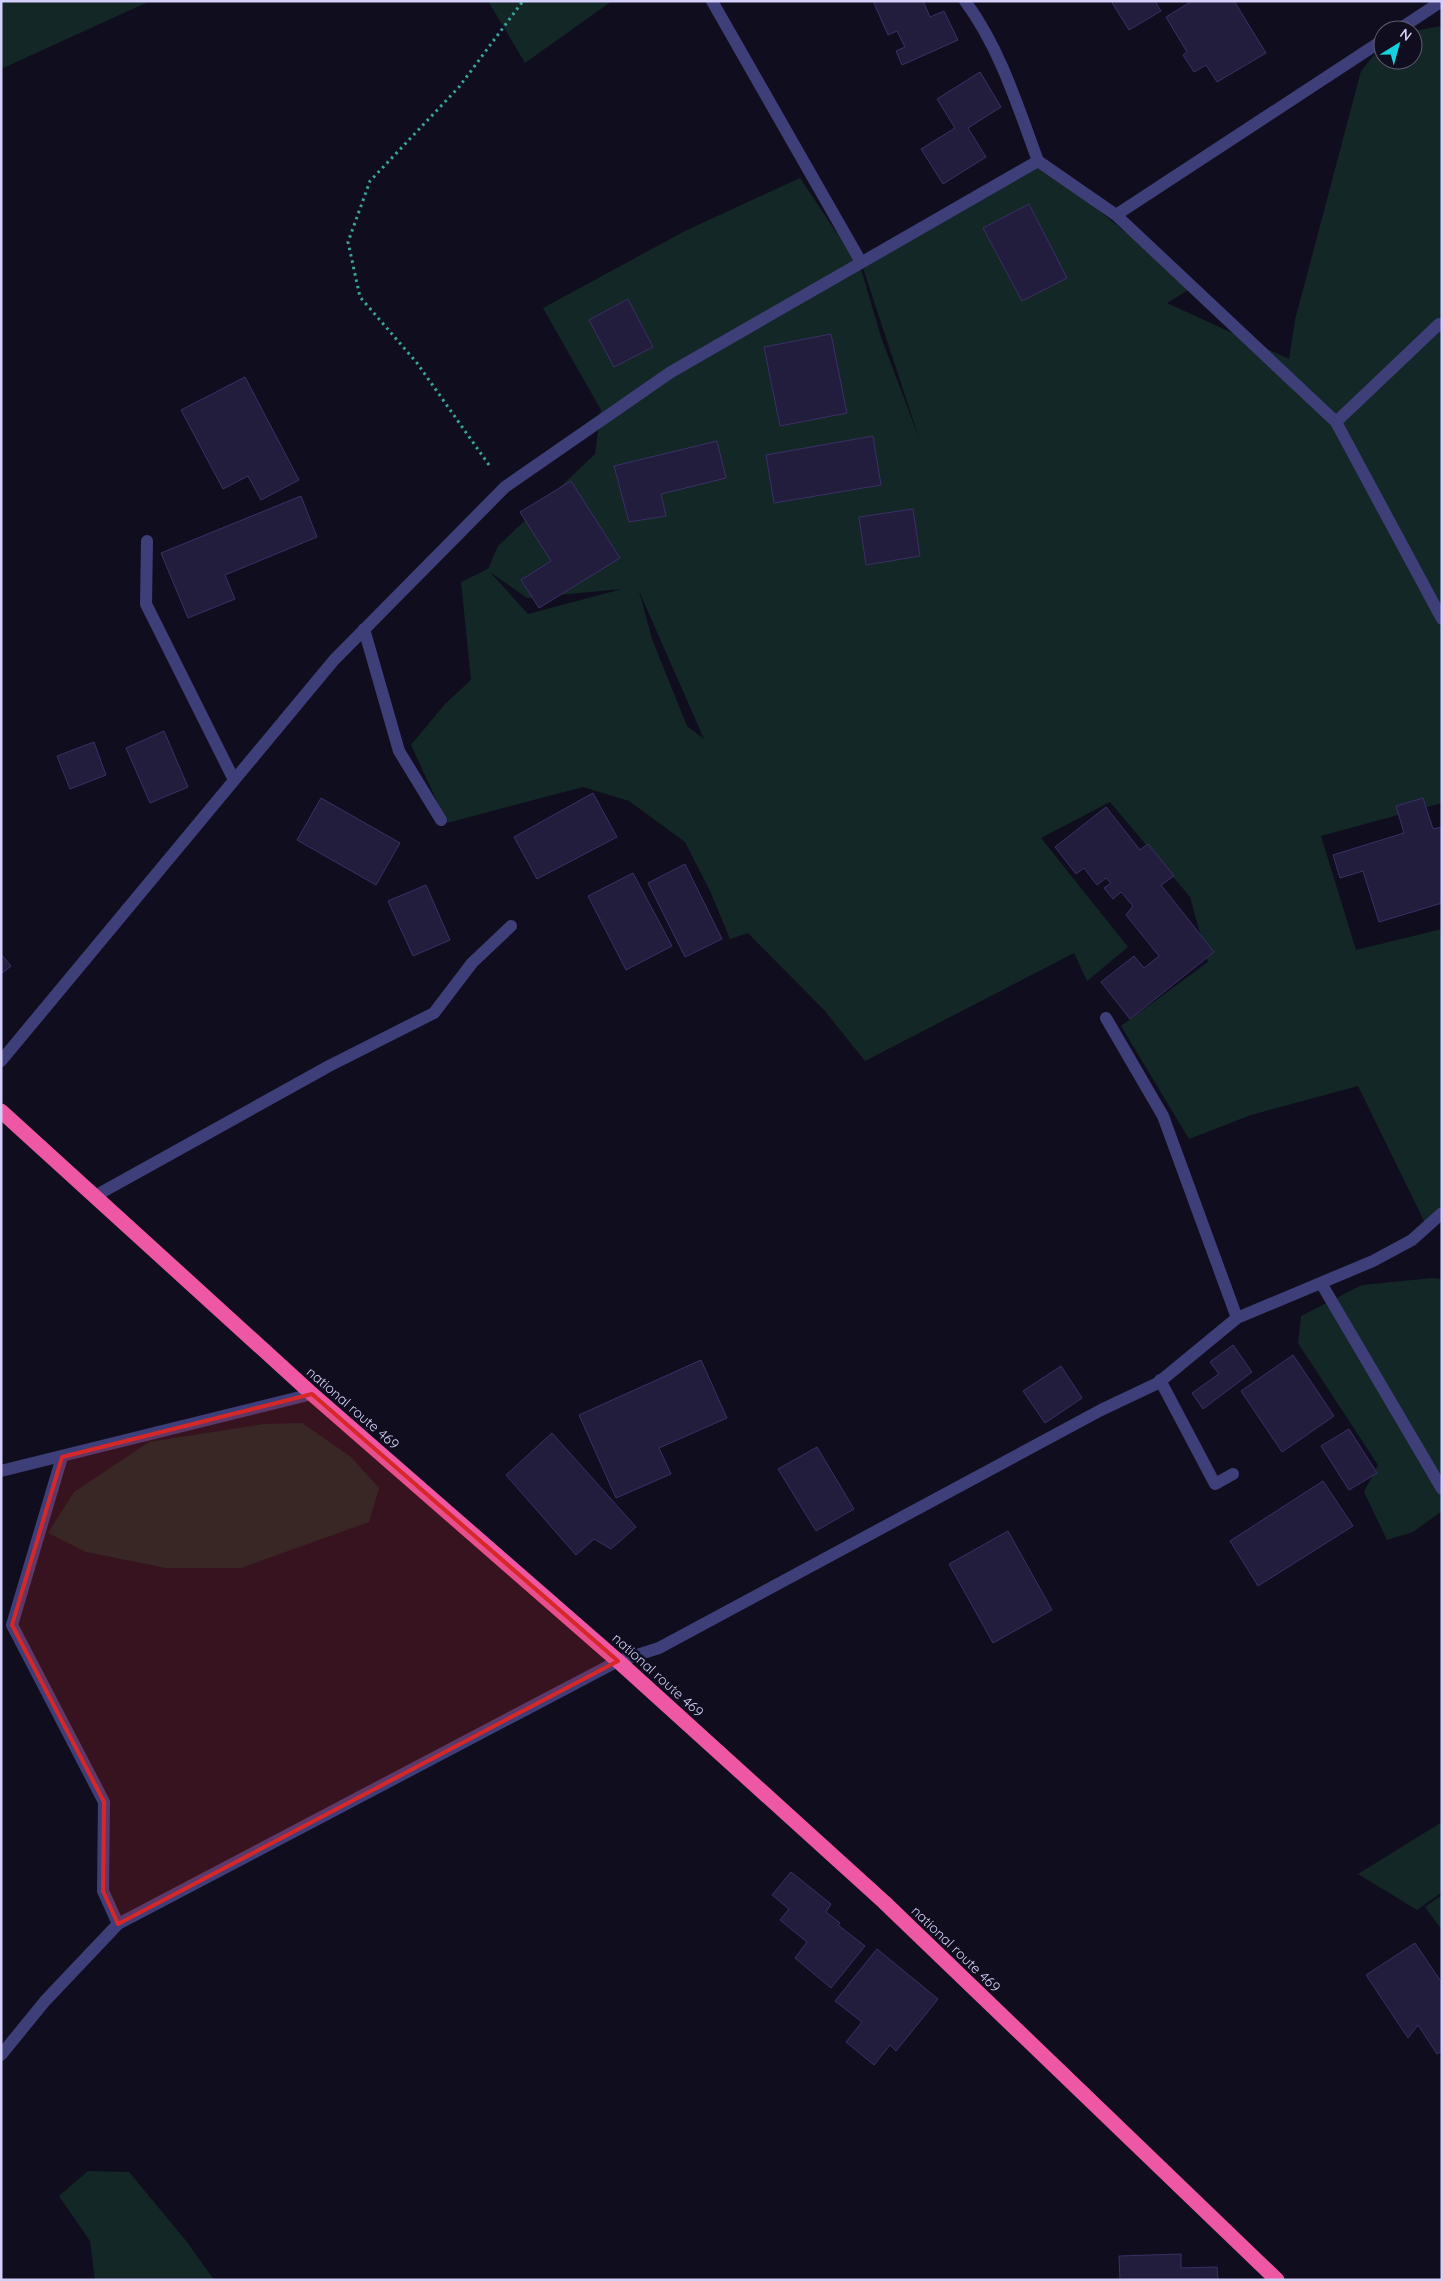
<svg xmlns="http://www.w3.org/2000/svg" width="1443" height="2281" viewBox="0 0 1443 2281" font-family="Quicksand,sans-serif">
  <style>
    .green { fill: #122726; fill-rule: evenodd }
    .building { fill: #221c3d; stroke: #3a3067 }
    .lines { fill: none; stroke-linecap: round; stroke-linejoin: round }
    .path { stroke: #39a59c; stroke-width: 3; stroke-dasharray: 2.5 4; stroke-linecap: butt }
    .lane { stroke: #3e3e78; stroke-width: 12 }
    .street { stroke: #3e3e78; stroke-width: 12 }
    .highway { stroke: #ee57a3; stroke-width: 15 }
    .marked { fill: #d62828; fill-opacity: 0.2; stroke: #d62828; stroke-width: 4; stroke-linejoin: round }
    .labels { text-anchor: middle; stroke-width: 5; stroke-linejoin: round; paint-order: stroke }
    .street-label { font-size: 14px; fill: #d4d0fa; stroke: #100e1e }
  </style>
  <rect width="100%" height="100%" fill="#100e1e"/>
  <g class="green">
    <path d="M1 1H150L1 69Z"/>
    <path d="M488 1H612L525 63Z"/>
    <path d="M1442 26V803L1321 836 1356 950 1442 929V1212L1427 1227 1358 1086 1251 1115 1189 1139 1121 1026 1208 962 1190 897 1110 802 1041 838 1128 947 1087 981 1074 953 865 1061 824 1010 748 933 730 939 710 891 685 842 629 801 583 787 447 823 411 745 445 704 471 680 461 582 488 569 498 546 595 454 601 410 543 308 685 231 800 178 861 269 881 337 919 438 861 262 1038 161 1193 287 1167 303 1289 359 1295 320 1361 71 1383 44V60H1413V31ZM490 572 527 598 622 589 528 614ZM639 591 704 739 687 726 652 639Z"/>
    <path d="M1432 1278 1442 1279V1511L1413 1532 1387 1540 1364 1492 1378 1465 1298 1343 1301 1316 1362 1285Z"/>
    <path d="M302 1423 351 1457 379 1488 369 1522 241 1568H166L86 1552 48 1533 74 1492 149 1442 264 1424Z"/>
    <path d="M1442 1822V1892L1417 1910 1358 1874Z"/>
    <path d="M1442 1895V1930L1425 1907Z"/>
    <path d="M88 2171 129 2172 187 2242 214 2280H95L90 2241 59 2196Z"/>
  </g>
  <g class="building">
    <path d="M873 1H923L930 17 944 11 958 40 902 65 896 51 905 47 897 31 888 35Z"/>
    <path d="M1111 1H1155L1161 11 1129 30Z"/>
    <path d="M1192 1H1234L1266 53 1217 82 1206 65 1194 72 1183 55 1187 52 1166 17Z"/>
    <path d="M980 72 1001 107 968 128 986 157 943 184 921 149 955 128 937 99Z"/>
    <path d="M1029 204 1067 278 1022 301 983 228Z"/>
    <path d="M628 299 653 347 614 367 589 320Z"/>
    <path d="M831 334 847 413 780 426 764 347Z"/>
    <path d="M245 377 299 480 261 500 248 476 223 489 181 410Z"/>
    <path d="M873 436 881 485 774 503 766 455Z"/>
    <path d="M717 441 726 478 661 494 666 516 629 522 614 466Z"/>
    <path d="M571 481 620 558 539 608 521 580 551 561 520 512Z"/>
    <path d="M301 496 317 537 225 575 235 599 188 618 161 553Z"/>
    <path d="M913 509 920 556 866 565 859 517Z"/>
    <path d="M164 731 188 787 150 803 126 748Z"/>
    <path d="M94 742 106 775 70 789 57 756Z"/>
    <path d="M593 793 617 837 537 879 514 837Z"/>
    <path d="M321 798 400 843 376 885 297 840Z"/>
    <path d="M1423 798 1433 829 1442 827V903L1379 922 1363 871 1340 878 1333 855 1404 833 1396 806Z"/>
    <path d="M1106 807 1140 850 1148 844 1174 876 1161 885 1214 952 1130 1019 1101 982 1134 956 1144 968 1159 956 1126 915 1133 906 1121 892 1113 899 1104 888 1111 883 1106 878 1097 885 1084 868 1076 874 1055 847Z"/>
    <path d="M685 864 722 939 685 957 648 883Z"/>
    <path d="M633 873 672 946 626 970 588 896Z"/>
    <path d="M426 885 450 940 413 956 388 901Z"/>
    <path d="M1 954 11 966 1 974Z"/>
    <path d="M1233 1345 1252 1372 1203 1409 1192 1393 1219 1374 1210 1362Z"/>
    <path d="M1293 1355 1334 1416 1282 1452 1241 1391Z"/>
    <path d="M701 1360 727 1418 659 1448 671 1474 616 1498 579 1415Z"/>
    <path d="M1061 1366 1082 1398 1045 1423 1023 1391Z"/>
    <path d="M1349 1429 1377 1473 1349 1490 1321 1446Z"/>
    <path d="M552 1433 636 1527 611 1549 594 1539 576 1555 506 1475Z"/>
    <path d="M817 1447 854 1509 816 1531 778 1469Z"/>
    <path d="M1323 1481 1353 1526 1258 1586 1230 1541Z"/>
    <path d="M1008 1531 1052 1610 993 1643 949 1564Z"/>
    <path d="M791 1872 831 1904 826 1912 840 1923 838 1925 865 1946 831 1988 795 1958 807 1942 780 1920 789 1909 772 1895Z"/>
    <path d="M1415 1943 1442 1983V2051L1437 2054 1418 2025 1408 2038 1366 1975Z"/>
    <path d="M877 1949 938 1999 896 2051 890 2045 874 2065 846 2042 862 2022 835 2001Z"/>
    <path d="M1181 2254V2268L1217 2267 1218 2280H1120L1119 2256Z"/>
  </g>
  <g class="lines">
    <path class="path" d="M489 465 417 363 360 297 348 242 370 181 459 87 523 1"/>
    <g class="lane">
      <path d="M712 1 861 262"/>
      <path d="M965 1C1000 48 1018 107 1038 161"/>
      <path d="M1336 422 1439 324 1442 325"/>
      <path d="M364 629 399 751 441 820"/>
    </g>
    <g class="street">
      <path d="M1398 30 1442 1"/>
      <path d="M1116 215 1383 40"/>
      <path d="M147 541 146 604 234 780"/>
      <path d="M1106 1018 1163 1116 1237 1318"/>
      <path d="M1 1061 334 660 505 487 671 372 1038 161 1116 215 1336 422 1442 619"/>
      <path d="M95 1196 329 1066 434 1013 472 963 511 926"/>
      <path d="M1321 1283 1442 1489"/>
      <path d="M1160 1380 1215 1484 1233 1474"/>
      <path d="M62 1457 12 1625 104 1802 103 1891 118 1924"/>
      <path d="M1 1471 312 1394"/>
      <path d="M1 2055 45 2001 118 1924 618 1661 659 1648 1101 1410 1158 1383 1237 1318 1373 1261 1412 1240 1442 1213"/>
    </g>
    <path class="highway" d="M1 1111 312 1394 618 1661 884 1902 1277 2280"/>
  </g>
  <path class="marked" d="M312 1394 618 1661 118 1924 103 1891 104 1802 12 1625 62 1457Z"/>
  <g class="labels">
    <g class="street-label">
      <text transform="translate(353 1408) rotate(41)" y="5">national route 469</text>
      <text transform="translate(658 1675) rotate(42)" y="5">national route 469</text>
      <text transform="translate(956 1949) rotate(44)" y="5">national route 469</text>
    </g>
  </g>
  <rect width="1443" height="2281" fill="none" stroke="#d4d0fa" stroke-width="5"/>
  <g transform="translate(1398 45) rotate(37)"><circle r="24" fill="#100e1e" stroke="#5e5c76"/>
  <path d="M0-4L9 19L0 12L-9 19Z" fill="#16d1e0"/>
  <text y="-8" font-size="14" font-weight="bold" text-anchor="middle" fill="#d4d0fa">N</text>
  </g>
</svg>
